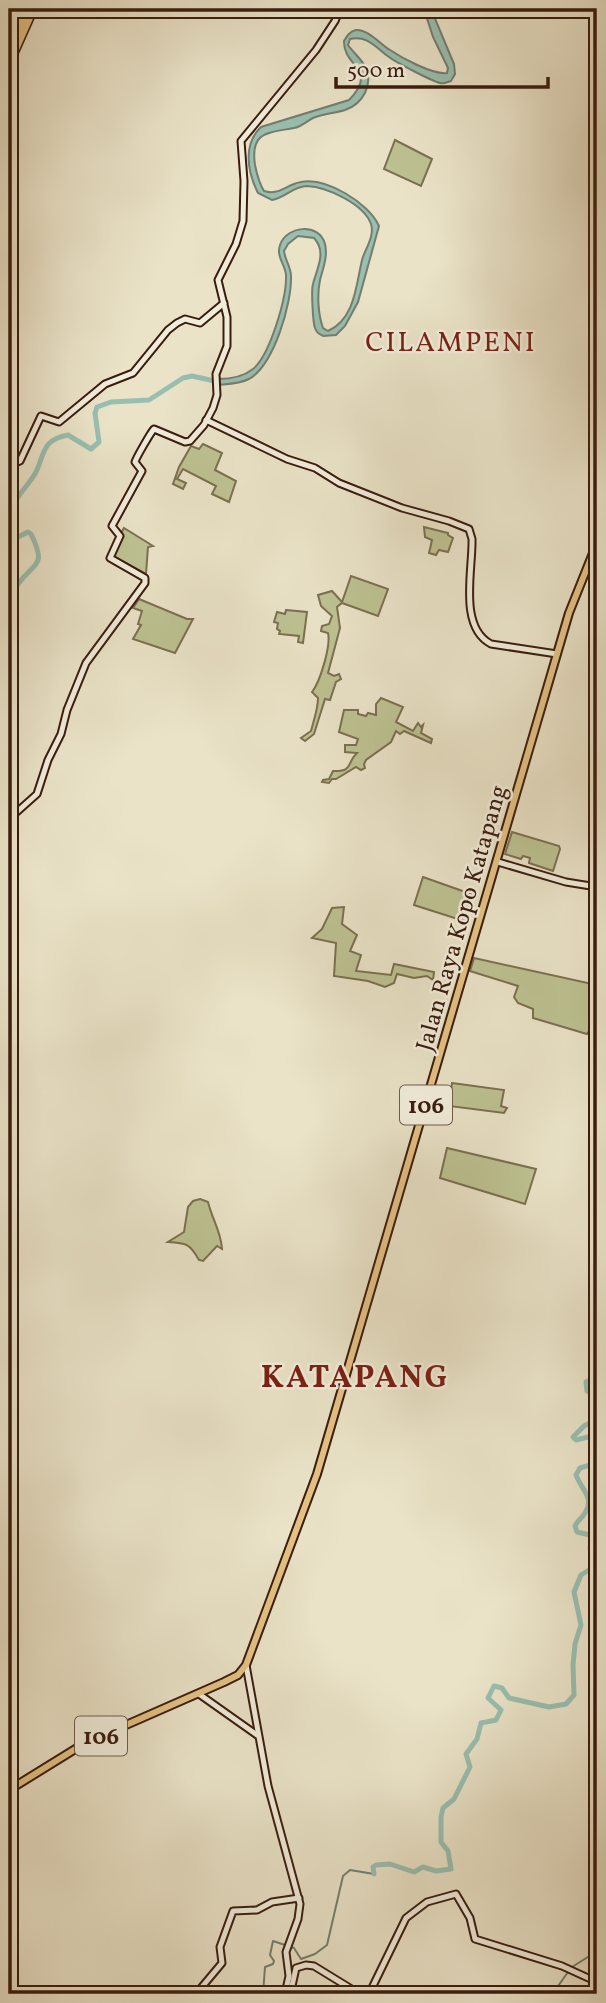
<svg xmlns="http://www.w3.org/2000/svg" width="606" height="2003" viewBox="0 0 606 2003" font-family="Vollkorn,serif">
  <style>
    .green { fill: #bdc292; stroke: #7c6f50; stroke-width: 2 }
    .water { fill: #99bfb0; stroke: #737e6f; stroke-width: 2 }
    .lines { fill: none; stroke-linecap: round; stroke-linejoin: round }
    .stream { stroke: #737e6f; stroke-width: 2 }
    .river { stroke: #99bfb0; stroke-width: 5 }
    .secondary-casing { stroke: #3a1c0e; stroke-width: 9 }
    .primary-casing { stroke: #3a1c0e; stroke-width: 10 }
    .highway-casing { stroke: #3a1c0e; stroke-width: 11 }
    .secondary { stroke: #f1eddb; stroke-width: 5 }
    .primary { stroke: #e5c284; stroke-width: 6 }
    .highway { stroke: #e5c284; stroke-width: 8 }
    .labels { text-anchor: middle; stroke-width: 5; stroke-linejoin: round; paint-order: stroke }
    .shield { fill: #f1eddb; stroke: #715b4c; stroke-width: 2 }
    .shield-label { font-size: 23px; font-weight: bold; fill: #3a1c0e }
    .street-label { font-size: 24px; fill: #3a1c0e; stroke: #f1eddb }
    .quarter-label { font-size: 28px; letter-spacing: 2px; fill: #7a1f14; stroke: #f1eddb }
    .district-label { font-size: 32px; font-weight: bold; letter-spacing: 2px; fill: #7a1f14; stroke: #f1eddb }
  </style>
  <rect width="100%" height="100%" fill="#eae3c8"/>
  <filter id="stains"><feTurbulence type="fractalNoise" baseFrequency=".00286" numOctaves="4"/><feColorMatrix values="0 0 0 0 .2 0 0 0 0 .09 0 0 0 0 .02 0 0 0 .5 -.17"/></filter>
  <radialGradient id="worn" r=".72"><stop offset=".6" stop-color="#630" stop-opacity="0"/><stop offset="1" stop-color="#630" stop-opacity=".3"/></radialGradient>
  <g class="green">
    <path d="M395 140 432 159 421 186 384 169Z"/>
    <path d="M203 444 222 453 215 470 236 481 229 502 212 494 216 486 183 469 177 479 186 483 183 489 173 484 179 467 191 446 199 449Z"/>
    <path d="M424 527 448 533V535L453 538 448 552 439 550 436 555 429 553 432 540 425 537Z"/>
    <path d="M124 528 153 546 148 547 146 574 113 556 122 538 121 533Z"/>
    <path d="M351 576 388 589 378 616 342 603 337 607 340 628 328 673 334 676 339 674 341 679 336 682 330 700 325 699 314 734 305 741 301 738 311 731C314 719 318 709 318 698L312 692C320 682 331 646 328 633L321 631 322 626 329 624 332 616 321 606 318 595 332 591 342 602Z"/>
    <path d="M139 599 187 619H193L175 653 133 639 141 625 138 624 142 611 133 608Z"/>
    <path d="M286 610 307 612 303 643 298 642 299 636 279 634 280 631 277 629 278 623 274 622 277 612 285 614Z"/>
    <path d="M381 698 403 707 396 722 413 731 418 723 421 727 423 725 421 733 432 739 431 743 404 731 400 734 396 731 391 742 366 760 364 764 365 768 361 770 356 767 336 779H332L329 783 322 782 323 780 329 779 333 771C354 772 346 763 357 753L345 752V745H356L358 739 339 732 344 710H358V714L366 716 368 713 376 715V704Z"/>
    <path d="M512 832 559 846 560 849 553 871 529 863 530 858 523 856 521 859 505 854Z"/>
    <path d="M423 877 471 894 467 922 414 905Z"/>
    <path d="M344 907 342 924 357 935 350 951 361 955 356 971 391 975 394 964 434 972 433 980 427 976 414 978 397 974 394 983 385 987 368 981 334 976 336 943 312 938 322 929 332 908Z"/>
    <path d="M474 958 597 985V1019L587 1034 533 1018V1009L518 1003 514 997 518 986 470 971Z"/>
    <path d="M452 1083 504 1090 501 1106 507 1108 504 1113 449 1106Z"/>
    <path d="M447 1148 536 1169 525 1204 440 1178Z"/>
    <path d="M200 1199 208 1202C212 1219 221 1231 222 1249L217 1246 203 1261 199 1260C190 1244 187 1243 168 1242L184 1232 188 1207 193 1201Z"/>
  </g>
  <path class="water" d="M424 9H431L454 64 455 74 451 81C447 82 445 84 440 83 434 82 395 62 389 57 376 48 368 35 350 39L348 45C353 52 360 58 365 66 374 84 363 104 345 110 335 113 323 114 313 118 307 121 301 127 294 128 268 133 250 131 255 165 257 175 259 183 264 191 279 196 287 184 301 182 326 177 369 203 379 226L358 302 345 326 336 335 323 336C318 333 317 333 315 328 313 323 311 290 313 284 317 268 327 252 314 238L298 236 288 244 284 251C285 260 291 267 291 276 292 303 274 365 249 379 239 384 228 384 218 385V379C230 379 243 377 253 369 270 355 287 297 286 275 285 264 276 257 280 245 286 226 319 222 325 244 328 257 323 268 320 280 317 295 318 314 323 328L328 331C355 319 356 285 362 260 365 249 375 236 371 224 364 204 327 187 307 186 294 186 284 198 272 200L258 193C247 171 243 144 261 127L349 100C379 69 343 67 344 41 347 36 350 31 356 30 368 29 380 44 390 50 402 58 433 75 447 73L448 68 433 37Z"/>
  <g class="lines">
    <g class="stream">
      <path d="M572 1967 591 1955 597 1944"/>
      <path d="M263 1994 265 1967 273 1964 274 1961 270 1955 273 1941 294 1948 301 1959 315 1954 327 1945 343 1876 350 1870 374 1874"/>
      <path d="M556 1994V1989L568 1972"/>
    </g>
    <g class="river">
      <path d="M9 512 15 506 16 500C22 490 30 483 36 472 45 454 41 440 68 435L91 449 99 442 95 413 97 407 111 402 149 400 183 378 192 376 219 382"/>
      <path d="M9 533 18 537 28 532 31 534C47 567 35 561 18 584 14 590 12 599 9 606"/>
      <path d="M597 1350V1351"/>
      <path d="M597 1376 586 1382 587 1391 597 1396"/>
      <path d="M597 1419 584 1426 573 1437 576 1440 592 1436 597 1437"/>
      <path d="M374 1874 373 1867 376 1865 390 1864 414 1872 423 1867 436 1871 451 1869 448 1851 441 1842V1817L443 1808 454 1799 470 1767 466 1754 477 1739 481 1723 496 1720 501 1710 488 1698 494 1686 502 1688 509 1698 549 1707 566 1704 574 1695 573 1665 575 1644 581 1625 574 1592 581 1575 597 1565 590 1548 592 1538 590 1535 577 1532 575 1526C578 1520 582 1518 585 1513 595 1498 581 1489 576 1475L580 1468 597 1463"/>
    </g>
    <defs>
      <g id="secondary">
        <path d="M206 420 287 459 315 468 339 483 402 508 449 521 469 529 472 539C473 569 458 627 491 644L557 654"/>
        <path d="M9 466 20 461 41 416 59 422 105 384 133 373 168 330 177 323 185 319 200 323 224 303"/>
        <path d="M9 819 37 794 48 760 61 734 67 710 86 663 145 583V578L110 558 120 536 112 526 142 471 135 462C136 458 151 432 154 429L185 442 190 441 204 425 213 408 217 395 216 374 227 346V317L218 280 236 244 243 221 244 181 241 141 316 50 335 21 340 9"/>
        <path d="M498 862 566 882 597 887"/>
        <path d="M246 1665 268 1786 300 1904 298 1919 286 1952 289 1976 285 1994"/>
        <path d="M199 1694 257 1735"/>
        <path d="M286 1993 292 1986 296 1968 306 1965 314 1966 358 1993 370 1992 406 1918 427 1902 456 1894 470 1918 475 1939 562 1966 597 1982"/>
        <path d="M196 1994 222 1963 220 1947 233 1911 257 1910 272 1902 299 1898"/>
      </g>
      <path id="primary" d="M9 1790 85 1743 224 1682 238 1675 246 1665 317 1474 569 613 597 543"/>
      <g id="highway">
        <path d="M11 45 27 9"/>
        <path d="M9 63 33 9"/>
      </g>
    </defs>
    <use href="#secondary" class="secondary-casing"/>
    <use href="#primary" class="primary-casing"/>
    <use href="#highway" class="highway-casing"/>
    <use href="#secondary" class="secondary"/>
    <use href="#primary" class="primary"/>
    <use href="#highway" class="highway"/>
  </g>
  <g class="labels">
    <g class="shield">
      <rect x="400" y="1085.5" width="52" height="39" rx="5"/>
      <rect x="75" y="1716.5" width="52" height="39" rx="5"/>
    </g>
    <g class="shield-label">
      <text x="426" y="1113">106</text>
      <text x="101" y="1744">106</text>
    </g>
    <g class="street-label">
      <text transform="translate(461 918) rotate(-74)" y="8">Jalan Raya Kopo Katapang</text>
    </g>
    <g class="quarter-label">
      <text x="451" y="351">CILAMPENI</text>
    </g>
    <g class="district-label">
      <text x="355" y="1387">KATAPANG</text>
    </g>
  </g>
  <rect width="606" height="2003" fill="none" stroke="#eae3c8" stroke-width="35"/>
  <rect x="10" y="10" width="585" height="1982" fill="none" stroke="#3a1c0e" stroke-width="3.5"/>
  <rect x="18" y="18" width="571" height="1968" fill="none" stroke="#3a1c0e" stroke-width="2"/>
  <path d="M336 77v10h212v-10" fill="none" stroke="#3a1c0e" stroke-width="3.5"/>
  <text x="347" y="77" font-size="21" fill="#3a1c0e" stroke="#f1eddb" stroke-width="5" paint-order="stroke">500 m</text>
  <rect width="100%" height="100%" filter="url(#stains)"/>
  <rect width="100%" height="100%" fill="url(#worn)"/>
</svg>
